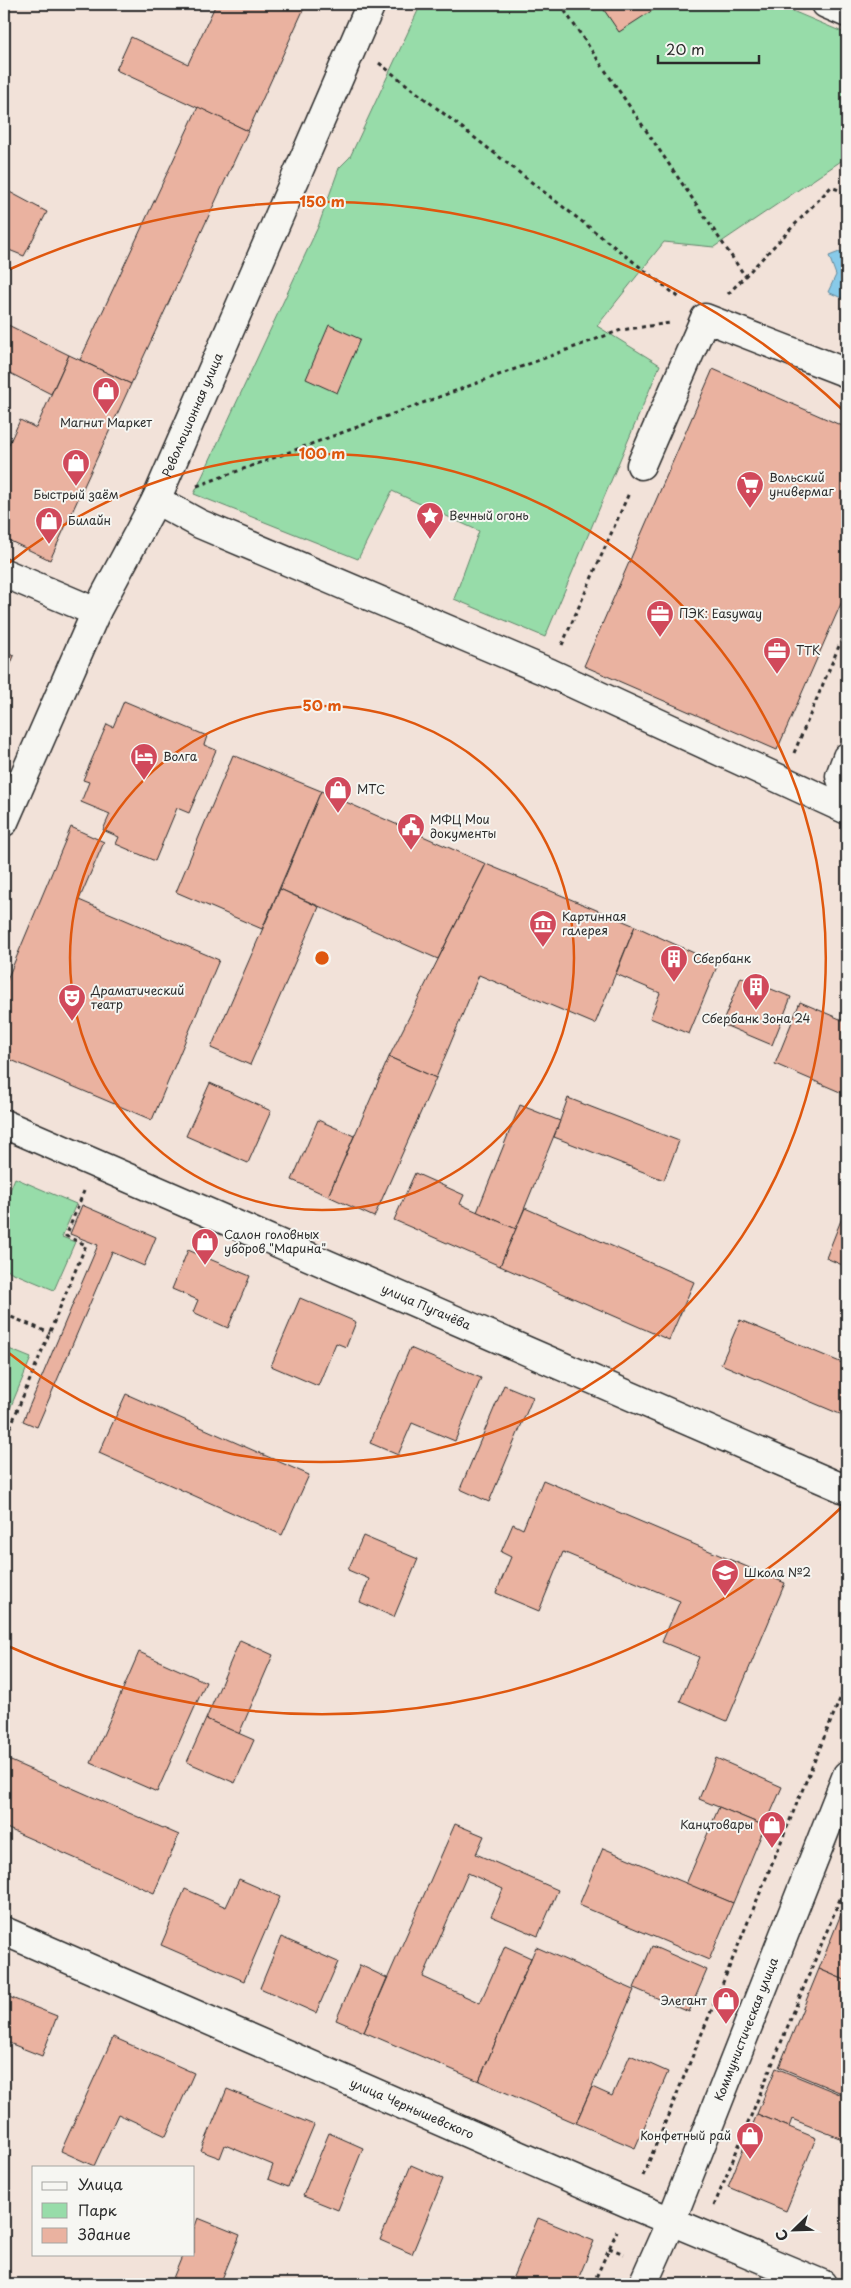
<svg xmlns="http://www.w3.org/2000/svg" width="851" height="2288" viewBox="0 0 851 2288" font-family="'Playpen Sans',sans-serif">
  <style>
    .green { fill: #97dca9; stroke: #61846a }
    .water { fill: #88cae9; stroke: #638a9d }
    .building { fill: #eab2a0; stroke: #2b2b2b }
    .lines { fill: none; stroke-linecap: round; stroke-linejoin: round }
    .minor-casing { stroke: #2b2b2b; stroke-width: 31 }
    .path { stroke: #2b2b2b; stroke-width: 3; stroke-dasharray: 4 4; stroke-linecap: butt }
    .minor { stroke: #f6f6f2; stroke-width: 28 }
    .ring { fill: none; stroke: #df570e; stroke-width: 2.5 }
    .labels { text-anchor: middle; stroke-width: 4; stroke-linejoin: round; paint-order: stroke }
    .street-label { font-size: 12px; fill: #2b2b2b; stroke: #f6f6f2 }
    .poi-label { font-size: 12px; fill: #2b2b2b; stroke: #f6f6f2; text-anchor: start }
    .centre { fill: #df570e; stroke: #f6f6f2; stroke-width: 2.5 }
    .ring-label { font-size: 15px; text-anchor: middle; font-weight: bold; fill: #df570e; stroke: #f6f6f2; stroke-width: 4; stroke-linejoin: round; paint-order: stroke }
  </style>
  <rect width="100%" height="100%" fill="#f2e2d9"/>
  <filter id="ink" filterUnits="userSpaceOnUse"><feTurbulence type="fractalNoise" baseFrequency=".02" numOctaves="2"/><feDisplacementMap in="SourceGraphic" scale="10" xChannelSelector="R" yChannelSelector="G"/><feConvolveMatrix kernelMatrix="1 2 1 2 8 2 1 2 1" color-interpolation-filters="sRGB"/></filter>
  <g filter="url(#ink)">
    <g class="green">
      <path d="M421 4H776L847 34V157L714 247 664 242 597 326 660 365 545 637 454 599 479 531 392 491 358 559 194 494 318 227 339 168 350 157Z"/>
      <path d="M15 1178 76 1204 62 1237 75 1242 54 1290 4 1269V1205Z"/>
      <path d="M4 1347 31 1358 4 1423Z"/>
    </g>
    <path class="water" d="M847 249V302L846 300 828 292 836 275 829 256Z"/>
    <g class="building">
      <path d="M216 4H306L248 131 116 70 131 37 188 64Z"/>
      <path d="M600 4H648L653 10 619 32Z"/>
      <path d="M198 107 248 131 131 384 80 360Z"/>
      <path d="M4 189 47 212 24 256 4 248Z"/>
      <path d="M4 323 69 355 51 394 4 370Z"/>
      <path d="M329 325 360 339 337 393 306 379Z"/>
      <path d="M69 355 131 384 50 560 4 538V455L20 420 36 428Z"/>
      <path d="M713 369 847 428V590L777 750 584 666Z"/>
      <path d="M4 652 14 656 4 680Z"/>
      <path d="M124 701 207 736 204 745 216 750 189 813 177 808 155 861 116 844 119 837 103 830 110 814 81 802 89 782 83 780 107 724 113 727Z"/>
      <path d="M233 755 321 791 262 929 176 892Z"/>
      <path d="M321 791 486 864 438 959 280 889Z"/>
      <path d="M71 827 104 842 79 900 219 960 152 1120 4 1057V987Z"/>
      <path d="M486 864 635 926 595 1024 479 975 436 1078 389 1057Z"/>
      <path d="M280 889 319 907 250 1065 211 1048Z"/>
      <path d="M635 926 718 964 689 1034 650 1018 660 993 616 974Z"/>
      <path d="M741 977 791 997 772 1045 722 1024Z"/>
      <path d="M800 1002 847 1022V1095L775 1064Z"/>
      <path d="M389 1057 436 1078 374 1217 328 1196Z"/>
      <path d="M210 1083 271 1111 248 1163 186 1136Z"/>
      <path d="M568 1098 679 1141 664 1180 554 1137Z"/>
      <path d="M520 1105 560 1121 516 1229 477 1212Z"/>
      <path d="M318 1120 354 1136 328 1196 292 1180Z"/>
      <path d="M415 1173 464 1195 460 1204 516 1229 500 1266 394 1220Z"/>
      <path d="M82 1205 156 1237 144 1266 112 1252 37 1427 23 1421 98 1245 70 1234Z"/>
      <path d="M847 1205V1267L826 1258Z"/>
      <path d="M525 1208 694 1282 669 1340 500 1266Z"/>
      <path d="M188 1250 250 1276 228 1328 193 1312 198 1300 172 1289Z"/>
      <path d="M300 1298 356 1322 346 1347 336 1343 318 1386 271 1366Z"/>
      <path d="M740 1320 847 1365V1417L721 1364Z"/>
      <path d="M410 1348 481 1378 455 1441 412 1423 398 1455 370 1443Z"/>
      <path d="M504 1385 533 1397 489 1502 460 1489Z"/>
      <path d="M126 1394 309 1475 282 1535 99 1453Z"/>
      <path d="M543 1480 785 1583 727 1721 680 1701 699 1657 662 1642 680 1601 563 1552 539 1611 496 1593 511 1557 501 1552 513 1524 523 1529Z"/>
      <path d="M363 1536 418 1559 394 1617 360 1602 369 1579 348 1570Z"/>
      <path d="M240 1640 273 1655 239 1734 206 1719Z"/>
      <path d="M139 1652 206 1682 157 1792 91 1763Z"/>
      <path d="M206 1719 254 1740 235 1783 187 1762Z"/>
      <path d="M4 1758 179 1835 154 1893 4 1827Z"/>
      <path d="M716 1758 782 1787 765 1826 699 1799Z"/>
      <path d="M719 1807 765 1826 733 1903 686 1884Z"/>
      <path d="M455 1824 484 1836 476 1854 558 1890 538 1936 491 1916 503 1889 468 1873 423 1977 480 2003 505 1946 531 1958 479 2081 364 2032Z"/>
      <path d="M603 1848 733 1903 709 1960 579 1905Z"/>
      <path d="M239 1879 280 1897 244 1981 161 1945 185 1889 226 1907Z"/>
      <path d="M843 1909 847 1911V1981L819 1969Z"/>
      <path d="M281 1937 338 1962 316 2013 260 1988Z"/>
      <path d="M652 1946 707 1970 689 2012 634 1988Z"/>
      <path d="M536 1947 634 1990 576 2123 479 2081Z"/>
      <path d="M360 1965 387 1978 364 2032 336 2020Z"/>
      <path d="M819 1969 847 1981V2087L844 2094 779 2067Z"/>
      <path d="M4 1995 57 2016 42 2056 4 2041Z"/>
      <path d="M113 2037 194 2073 166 2136 118 2114 94 2166 61 2151Z"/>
      <path d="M630 2055 668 2072 635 2148 576 2123 592 2087 612 2096Z"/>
      <path d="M776 2068 847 2097V2141L792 2119 789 2127 757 2114Z"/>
      <path d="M227 2089 314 2125 288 2187 268 2179 273 2165 225 2145 220 2158 201 2151Z"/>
      <path d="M757 2114 816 2138 786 2211 728 2187Z"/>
      <path d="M329 2133 363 2148 338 2210 303 2196Z"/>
      <path d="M411 2165 443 2179 412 2254 380 2240Z"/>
      <path d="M198 2218 240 2235 220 2284H174L171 2283 183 2254H194V2229Z"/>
      <path d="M538 2218 594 2241 576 2284H510Z"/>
    </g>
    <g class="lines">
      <defs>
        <g id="minor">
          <path d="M826 4 847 13"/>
          <path d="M641 465 705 318 847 373"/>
          <path d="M156 500 200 524 550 673 847 810"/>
          <path d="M4 573 96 612"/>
          <path d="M847 757 840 776 845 790 847 791"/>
          <path id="s1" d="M4 822 96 612 156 500 371 4"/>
          <path id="s2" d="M4 1124 847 1490"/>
          <path id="s3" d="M4 1931 630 2204 822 2284"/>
          <path id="s4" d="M643 2284 671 2221 847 1775"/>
        </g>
      </defs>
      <use href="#minor" class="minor-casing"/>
      <g class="path">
        <path d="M560 4 745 276"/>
        <path d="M379 63 681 299"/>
        <path d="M728 294 831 187 847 193"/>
        <path d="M197 486 621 330 670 323"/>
        <path d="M562 645 629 493"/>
        <path d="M794 753 847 627"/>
        <path d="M4 1314 50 1333"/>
        <path d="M4 1442 86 1245 66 1236 84 1191"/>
        <path d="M643 2176 847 1682"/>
        <path d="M714 2206 847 1882"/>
        <path d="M609 2248 624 2254"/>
        <path d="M593 2284 617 2231"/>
      </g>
      <use href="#minor" class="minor"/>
    </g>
  </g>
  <g class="ring">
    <circle cx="322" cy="958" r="252"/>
    <path d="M5 566A504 504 0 1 1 5 1350"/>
    <path d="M847 1502A756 756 0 0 1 8 1646M8 270A756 756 0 0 1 847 414"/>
  </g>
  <defs>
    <symbol id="shop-pin" viewBox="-11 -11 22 30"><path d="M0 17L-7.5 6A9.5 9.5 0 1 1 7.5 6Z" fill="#d1495b" stroke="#f6f6f2"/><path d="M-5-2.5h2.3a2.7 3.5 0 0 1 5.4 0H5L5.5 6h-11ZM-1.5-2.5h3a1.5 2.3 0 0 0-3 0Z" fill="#fff"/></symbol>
    <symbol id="supermarket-pin" viewBox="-11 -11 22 30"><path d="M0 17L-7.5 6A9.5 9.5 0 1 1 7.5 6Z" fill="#d1495b" stroke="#f6f6f2"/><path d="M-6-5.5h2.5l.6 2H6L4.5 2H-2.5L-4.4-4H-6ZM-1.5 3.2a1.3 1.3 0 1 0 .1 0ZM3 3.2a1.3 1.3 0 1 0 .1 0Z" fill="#fff"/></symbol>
    <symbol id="sight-pin" viewBox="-11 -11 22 30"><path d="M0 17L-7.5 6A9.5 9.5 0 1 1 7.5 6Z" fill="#d1495b" stroke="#f6f6f2"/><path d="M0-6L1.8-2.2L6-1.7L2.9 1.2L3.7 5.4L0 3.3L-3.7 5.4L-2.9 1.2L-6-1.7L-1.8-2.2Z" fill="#fff"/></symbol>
    <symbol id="office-pin" viewBox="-11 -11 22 30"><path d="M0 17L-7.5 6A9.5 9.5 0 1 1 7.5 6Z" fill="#d1495b" stroke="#f6f6f2"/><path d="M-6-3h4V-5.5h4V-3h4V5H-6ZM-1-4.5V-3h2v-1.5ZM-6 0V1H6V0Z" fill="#fff"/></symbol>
    <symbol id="hotel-pin" viewBox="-11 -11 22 30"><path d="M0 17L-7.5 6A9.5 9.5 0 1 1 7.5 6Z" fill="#d1495b" stroke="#f6f6f2"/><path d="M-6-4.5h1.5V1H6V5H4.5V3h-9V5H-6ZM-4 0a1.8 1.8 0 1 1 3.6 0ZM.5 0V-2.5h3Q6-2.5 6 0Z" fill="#fff"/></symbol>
    <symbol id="civic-pin" viewBox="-11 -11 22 30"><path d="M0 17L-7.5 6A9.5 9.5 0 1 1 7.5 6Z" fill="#d1495b" stroke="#f6f6f2"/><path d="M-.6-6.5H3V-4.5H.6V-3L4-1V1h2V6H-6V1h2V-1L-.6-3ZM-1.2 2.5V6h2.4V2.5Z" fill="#fff"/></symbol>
    <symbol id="museum-pin" viewBox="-11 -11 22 30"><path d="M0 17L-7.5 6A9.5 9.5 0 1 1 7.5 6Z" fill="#d1495b" stroke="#f6f6f2"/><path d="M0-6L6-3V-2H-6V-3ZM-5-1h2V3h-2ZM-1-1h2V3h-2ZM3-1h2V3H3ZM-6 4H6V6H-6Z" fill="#fff"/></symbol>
    <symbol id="building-pin" viewBox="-11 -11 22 30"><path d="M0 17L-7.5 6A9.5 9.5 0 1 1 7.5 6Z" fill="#d1495b" stroke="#f6f6f2"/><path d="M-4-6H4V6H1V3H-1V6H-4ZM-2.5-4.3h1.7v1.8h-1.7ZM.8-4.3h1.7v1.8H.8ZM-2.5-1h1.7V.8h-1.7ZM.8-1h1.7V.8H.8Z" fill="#fff"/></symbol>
    <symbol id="theatre-pin" viewBox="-11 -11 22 30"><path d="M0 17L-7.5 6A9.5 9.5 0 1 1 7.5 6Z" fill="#d1495b" stroke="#f6f6f2"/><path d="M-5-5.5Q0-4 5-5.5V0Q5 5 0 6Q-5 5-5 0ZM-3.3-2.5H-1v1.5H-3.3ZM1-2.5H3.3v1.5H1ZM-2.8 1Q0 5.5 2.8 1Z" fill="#fff"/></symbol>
    <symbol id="school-pin" viewBox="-11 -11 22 30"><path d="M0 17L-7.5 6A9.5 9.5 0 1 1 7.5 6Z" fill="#d1495b" stroke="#f6f6f2"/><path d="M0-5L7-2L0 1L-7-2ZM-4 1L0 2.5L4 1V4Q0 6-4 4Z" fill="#fff"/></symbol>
  </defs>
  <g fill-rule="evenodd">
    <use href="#shop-pin" x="90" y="375" width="32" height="43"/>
    <use href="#shop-pin" x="60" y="447" width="32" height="43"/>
    <use href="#supermarket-pin" x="734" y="469" width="32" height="43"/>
    <use href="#sight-pin" x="414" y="500" width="32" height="43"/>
    <use href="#shop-pin" x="33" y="505" width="32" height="43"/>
    <use href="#office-pin" x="644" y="598" width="32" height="43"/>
    <use href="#office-pin" x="761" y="635" width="32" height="43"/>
    <use href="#hotel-pin" x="128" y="741" width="32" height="43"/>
    <use href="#shop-pin" x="322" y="774" width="32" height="43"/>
    <use href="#civic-pin" x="395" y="811" width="32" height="43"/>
    <use href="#museum-pin" x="527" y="908" width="32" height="43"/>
    <use href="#building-pin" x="658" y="943" width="32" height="43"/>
    <use href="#building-pin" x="740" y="971" width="32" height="43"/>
    <use href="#theatre-pin" x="56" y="982" width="32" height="43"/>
    <use href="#shop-pin" x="189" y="1226" width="32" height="43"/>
    <use href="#school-pin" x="709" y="1557" width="32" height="43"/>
    <use href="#shop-pin" x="756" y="1809" width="32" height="43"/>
    <use href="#shop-pin" x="710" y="1985" width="32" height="43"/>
    <use href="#shop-pin" x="734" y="2120" width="32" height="43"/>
  </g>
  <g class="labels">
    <g class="street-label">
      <text dy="4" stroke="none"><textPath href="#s1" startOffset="449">Революционная улица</textPath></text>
      <text dy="4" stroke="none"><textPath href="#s2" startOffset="460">улица Пугачёва</textPath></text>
      <text dy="4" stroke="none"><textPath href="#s4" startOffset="275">Коммунистическая улица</textPath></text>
      <text dy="4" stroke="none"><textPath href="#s3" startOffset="445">улица Чернышевского</textPath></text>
    </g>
    <g class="poi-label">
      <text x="106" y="427" text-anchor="middle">Магнит Маркет</text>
      <text x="769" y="482">Вольский<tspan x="769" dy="14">универмаг</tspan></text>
      <text x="76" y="499" text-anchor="middle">Быстрый заём</text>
      <text x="449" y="520">Вечный огонь</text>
      <text x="68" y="525">Билайн</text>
      <text x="679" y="618">ПЭК: Easyway</text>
      <text x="796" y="655">ТТК</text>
      <text x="163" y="761">Волга</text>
      <text x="357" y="794">МТС</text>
      <text x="430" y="824">МФЦ Мои<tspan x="430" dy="14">документы</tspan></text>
      <text x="562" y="921">Картинная<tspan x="562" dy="14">галерея</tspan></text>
      <text x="693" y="963">Сбербанк</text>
      <text x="91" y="995">Драматический<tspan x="91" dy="14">театр</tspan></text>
      <text x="756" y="1023" text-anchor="middle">Сбербанк Зона 24</text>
      <text x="224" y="1239">Салон головных<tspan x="224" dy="14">уборов "Марина"</tspan></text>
      <text x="744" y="1577">Школа №2</text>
      <text x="753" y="1829" text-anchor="end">Канцтовары</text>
      <text x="707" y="2005" text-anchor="end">Элегант</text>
      <text x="731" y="2140" text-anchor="end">Конфетный рай</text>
    </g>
  </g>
  <circle cx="322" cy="958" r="8" class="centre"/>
  <g class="ring-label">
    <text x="322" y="207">150 m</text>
    <text x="322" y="459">100 m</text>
    <text x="322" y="711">50 m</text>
  </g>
  <rect width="851" height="2288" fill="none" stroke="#f6f6f2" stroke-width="20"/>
  <rect x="10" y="10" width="831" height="2268" fill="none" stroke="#2b2b2b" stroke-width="2" filter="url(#ink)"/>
  <rect x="32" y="2166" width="162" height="90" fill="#f6f6f2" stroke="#a5a5a2"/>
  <rect x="42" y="2182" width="25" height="8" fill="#f6f6f2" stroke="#a5a5a2"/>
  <text x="78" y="2190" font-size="15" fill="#2b2b2b">Улица</text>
  <rect x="42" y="2203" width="25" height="15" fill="#97dca9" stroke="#a5a5a2"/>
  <text x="78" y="2216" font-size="15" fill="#2b2b2b">Парк</text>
  <rect x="42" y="2228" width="25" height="15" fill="#eab2a0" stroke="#a5a5a2"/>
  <text x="78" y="2240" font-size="15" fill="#2b2b2b">Здание</text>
  <g transform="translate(794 2230) rotate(247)" stroke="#f6f6f2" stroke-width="4" paint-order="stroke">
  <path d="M0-4L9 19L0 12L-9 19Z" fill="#2b2b2b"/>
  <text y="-8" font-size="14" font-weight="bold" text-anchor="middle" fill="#2b2b2b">С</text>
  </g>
  <path d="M658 55v8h101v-8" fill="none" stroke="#2b2b2b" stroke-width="2.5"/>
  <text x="666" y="55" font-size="15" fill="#2b2b2b" stroke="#f6f6f2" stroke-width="4" paint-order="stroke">20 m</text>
</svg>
